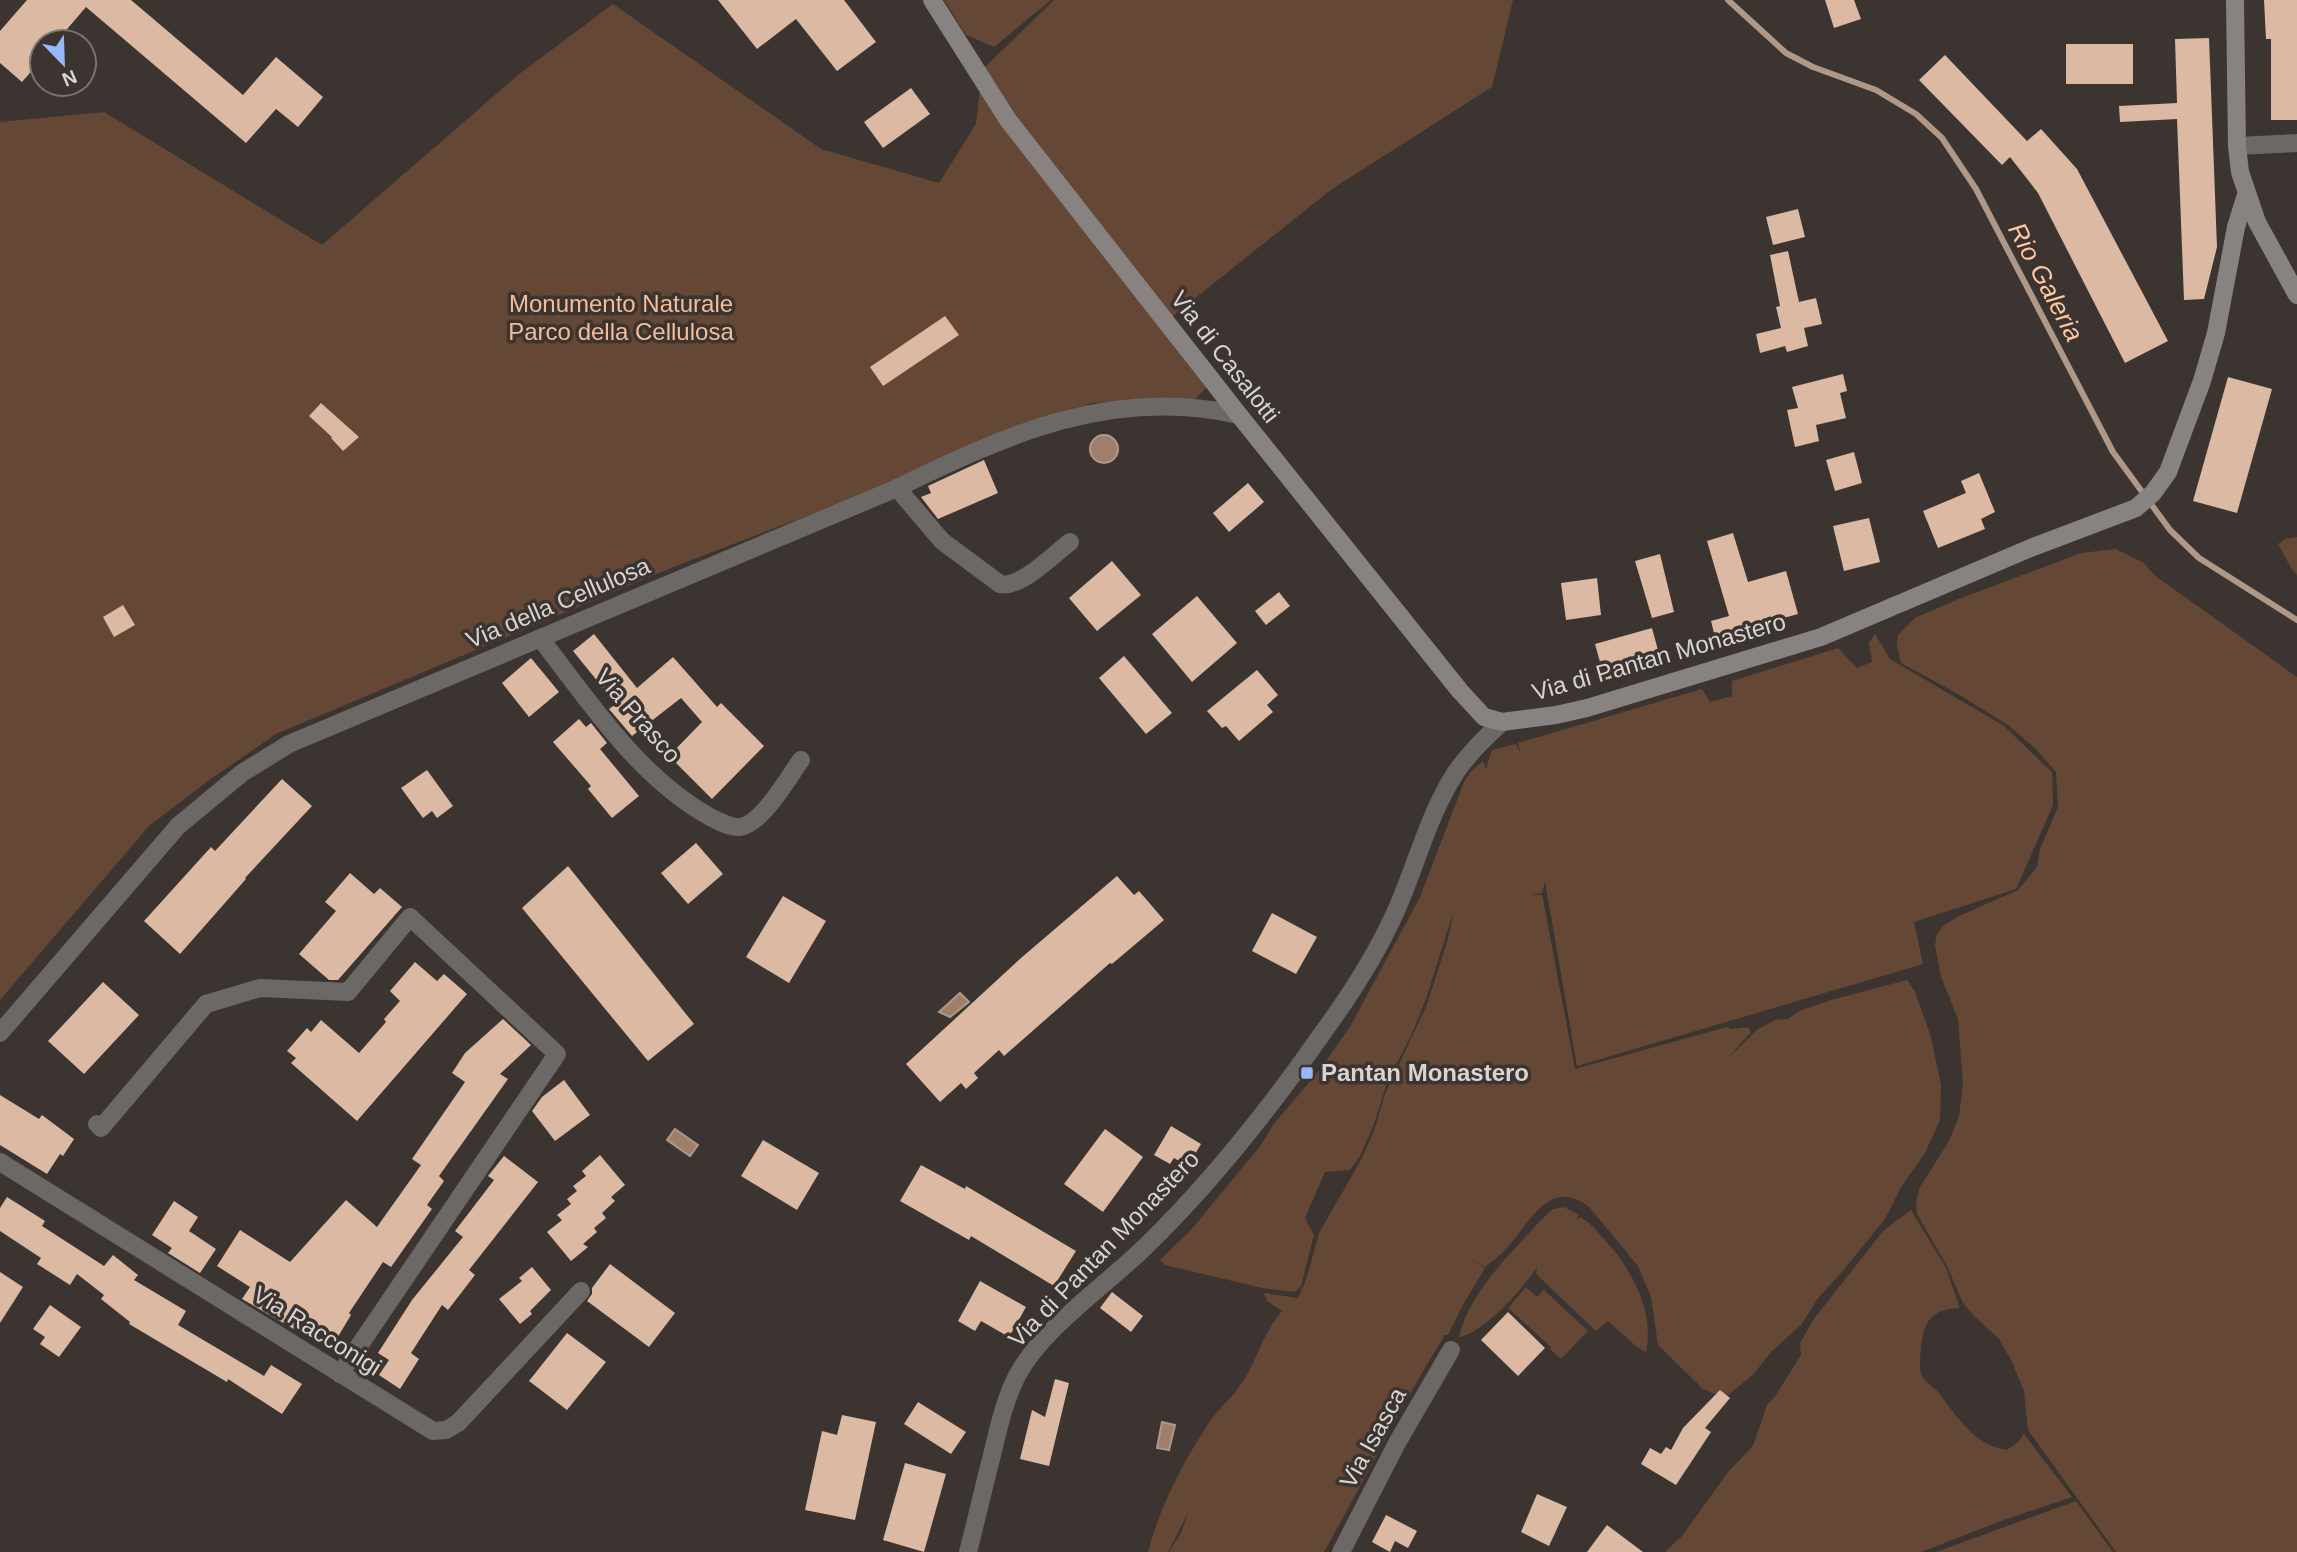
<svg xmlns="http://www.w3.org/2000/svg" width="2297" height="1552" viewBox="0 0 2297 1552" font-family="Helvetica,sans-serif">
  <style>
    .green { fill: #644835 }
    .water { fill: #9f7f6a; stroke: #b09889; stroke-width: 2 }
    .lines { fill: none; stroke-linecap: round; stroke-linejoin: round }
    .stream { stroke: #b09889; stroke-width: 6 }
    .building { fill: #dbb9a2 }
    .street { stroke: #6b6865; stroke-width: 18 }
    .secondary { stroke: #888380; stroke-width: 18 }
    .poi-dot { fill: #96b6fd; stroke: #3b3430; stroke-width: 2.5 }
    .labels { text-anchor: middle; stroke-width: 7; stroke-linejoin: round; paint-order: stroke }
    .park-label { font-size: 24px; fill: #f4bd98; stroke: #3b3430 }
    .street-label { font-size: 24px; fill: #d8d4d1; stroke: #3b3430 }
    .poi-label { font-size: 24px; font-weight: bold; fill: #d8d4d1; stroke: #3b3430; text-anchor: start }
    .water-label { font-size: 26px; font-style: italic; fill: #fec6a1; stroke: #3b3430 }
  </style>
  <rect width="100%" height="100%" fill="#3b3430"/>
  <g class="green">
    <path d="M944 0H1051L994 47 966 35Z"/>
    <path d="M1054 0H1513L1492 87 1332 189 1159 327 1206 388 1195 399H1147L1092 403 1046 416 814 513 671 568 276 734 208 781 149 826 0 1000V122L104 112 322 245 518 75 613 4 821 149 939 183 976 124 982 70Z"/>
    <path d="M2297 537V575L2291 568 2278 544 2285 539Z"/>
    <path d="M2116 549 2144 563 2154 575 2297 677V1552H2116L2028 1430 2024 1391 2011 1360 1999 1339 1973 1315 1963 1303 1947 1266 1917 1214 1916 1202 1920 1187 1949 1141 1959 1116 1963 1084 1958 1019 1941 977 1935 945 1937 934 1943 926 1959 916 2018 890 2037 867 2040 849 2058 807 2056 772 2036 749 2008 725 1958 694 1901 663 1897 646 1898 635 1915 618 1961 598 2081 553Z"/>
    <path d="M1875 634 1890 659 2004 726 2052 772 2053 805 2016 889 1914 922 1923 964 1577 1066 1545 882 1542 893 1531 894 1542 895 1543 899 1575 1069 1727 1027 1731 1029 1748 1027 1751 1032 1726 1060 1758 1029 1775 1020 1788 1019 1799 1011 1831 1000 1907 980 1915 992 1931 1037 1941 1085 1940 1120 1925 1153 1901 1187 1885 1219 1841 1273 1818 1298 1801 1325 1771 1352 1753 1375 1728 1395 1720 1396 1703 1389 1658 1345 1651 1297 1638 1266 1590 1208C1550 1174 1528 1226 1506 1249 1500 1256 1492 1261 1485 1267L1466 1257 1485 1268 1464 1303 1448 1335H1445C1402 1403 1365 1480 1324 1552H1169L1181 1533 1189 1511 1168 1552H1148C1159 1509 1181 1466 1205 1429 1214 1413 1229 1401 1239 1387 1257 1363 1260 1337 1282 1311L1267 1301 1264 1293 1298 1298 1307 1277 1319 1233 1361 1160 1374 1131 1385 1094 1426 1007 1448 939 1465 856 1454 910 1426 999 1411 1036 1388 1080 1373 1127 1360 1156 1350 1170 1325 1172 1305 1218 1314 1235 1301 1286 1295 1292 1262 1288 1165 1265 1160 1260 1191 1230 1261 1145 1273 1125 1322 1067 1351 1025 1420 897 1464 782 1472 770 1483 761 1486 769 1492 750 1516 744 1521 754 1518 743 1702 689 1710 702 1732 696V681L1838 648 1857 668 1872 662 1869 643Z"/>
    <path d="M1564 1207 1579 1215 1576 1220 1580 1217C1590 1222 1597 1231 1604 1239 1631 1268 1655 1311 1646 1352L1637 1347 1608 1321 1596 1331 1536 1274 1537 1267C1524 1288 1483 1334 1459 1337 1470 1291 1511 1253 1542 1219L1553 1209Z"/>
    <path d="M1911 1210 1946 1268 1960 1308C1930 1310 1924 1320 1921 1349 1920 1356 1919 1369 1922 1376 1925 1382 1933 1387 1938 1392 1958 1417 1973 1445 2007 1450L2018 1442 2024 1434 2072 1497 2004 1520 1921 1552H1665L1682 1536 1728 1472 1753 1446 1767 1405 1776 1395 1801 1355 1800 1343 1813 1320 1884 1230Z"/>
    <path d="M1526 1287 1537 1297 1544 1290 1588 1331 1561 1359 1550 1349 1551 1347 1508 1308Z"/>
    <path d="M2076 1501 2113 1552H1936Z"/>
  </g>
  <g class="water">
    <circle cx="1104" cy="449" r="14"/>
    <path d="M960 993 969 1002 950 1017 939 1012Z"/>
    <path d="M675 1129 698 1145 690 1156 667 1140Z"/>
    <path d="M1162 1422 1175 1425 1169 1450 1157 1448Z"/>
  </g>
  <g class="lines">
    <path class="stream" d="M1728 0 1786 53 1813 67 1876 90 1916 114 1942 138 1976 189 2113 452 2170 530 2199 558 2297 620"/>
  </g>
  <g class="building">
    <path d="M27 0H131L243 95 276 57 323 97 298 127 276 109 246 143 86 7 56 42H42V59L22 82 0 63V31Z"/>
    <path d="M718 0H844L876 42 837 71 796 19 757 49Z"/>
    <path d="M1825 0H1854L1861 19 1834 28Z"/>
    <path d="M2264 0H2297V120H2271V39H2266Z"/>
    <path d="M2209 38 2217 247 2204 299 2184 300 2177 119 2120 122 2119 106 2177 103 2175 39Z"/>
    <rect x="2066" y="44" width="67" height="40"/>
    <path d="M1945 55 2027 141 2041 129 2077 169 2168 341 2125 363 2038 193 2010 157 2002 165 1919 80Z"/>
    <path d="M911 88 930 114 883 148 864 122Z"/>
    <path d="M1798 209 1805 237 1773 245 1766 217Z"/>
    <path d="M1788 251 1799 302 1816 298 1822 324 1804 328 1808 346 1787 352 1785 346 1760 353 1756 334 1781 328 1776 307 1780 306 1770 255Z"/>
    <path d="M945 316 959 335 883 386 870 367Z"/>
    <path d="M1843 374 1847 391 1840 393 1846 418 1816 425 1819 441 1795 447 1787 410 1798 408 1792 387Z"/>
    <path d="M2228 377 2272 389 2237 513 2193 501Z"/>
    <path d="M321 403 359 437 343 451 331 438 332 437 309 416Z"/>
    <path d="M1854 452 1862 483 1835 491 1826 460Z"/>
    <path d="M984 460 998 493 938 519 921 497 931 493 928 486Z"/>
    <path d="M1979 473 1995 512 1981 519 1985 529 1938 548 1923 511 1966 493 1961 481Z"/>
    <path d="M1248 483 1264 502 1229 532 1213 513Z"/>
    <path d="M1869 518 1880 562 1844 571 1833 526Z"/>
    <path d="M1733 533 1748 582 1786 571 1798 614 1765 623 1769 635 1718 649 1711 621 1729 616 1707 541Z"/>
    <path d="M1660 554 1674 612 1652 618 1635 561Z"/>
    <path d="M1112 561 1141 595 1097 631 1069 598Z"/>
    <path d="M1597 578 1601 615 1566 620 1561 583Z"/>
    <path d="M1279 592 1290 606 1266 625 1255 611Z"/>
    <path d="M1197 596 1237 643 1192 682 1152 634Z"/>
    <path d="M123 605 135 625 114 637 103 617Z"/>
    <path d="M1652 628 1662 665 1605 680 1595 644Z"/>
    <path d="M594 634 637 688 673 657 717 707 721 703 764 746 712 799 669 756 702 722 681 698 632 736 609 709 616 704 573 651Z"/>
    <path d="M1124 656 1172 713 1146 734 1099 678Z"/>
    <path d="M531 658 559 692 529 717 502 683Z"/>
    <path d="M1257 670 1278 695 1267 705 1273 712 1239 741 1226 726 1222 728 1207 711Z"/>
    <path d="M579 719 586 727 591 723 607 743 600 749 639 796 612 818 588 789 591 786 553 742Z"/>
    <path d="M427 770 453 806 437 818 432 811 423 818 401 788Z"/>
    <path d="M282 779 312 806 245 878 246 879 180 954 144 921 211 847 215 851Z"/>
    <path d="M696 843 723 874 688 904 661 873Z"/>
    <path d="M568 866 694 1024 648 1061 522 908Z"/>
    <path d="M350 873 374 894 380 888 402 907 338 980H329L299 954 336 911 325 902Z"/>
    <path d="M1117 876 1134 895 1139 891 1164 920 1112 964 1110 963 1004 1056 999 1050 974 1073 978 1078 966 1089 961 1083 940 1102 906 1064 1021 958Z"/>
    <path d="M783 896 826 921 789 983 746 957Z"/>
    <path d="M1272 913 1317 937 1296 974 1252 951Z"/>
    <path d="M415 962 437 981 444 974 467 994 357 1121 291 1063 296 1058 287 1051 307 1028 311 1032 321 1020 359 1053 386 1022 384 1019 400 1001 390 991Z"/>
    <path d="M103 982 139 1015 84 1074 48 1041Z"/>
    <path d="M503 1019 531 1045 500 1074 508 1079 439 1176 444 1181 427 1205 432 1209 391 1267 383 1262 349 1313 351 1315 330 1350 242 1299 250 1287 217 1266 240 1230 290 1262 346 1200 377 1227 421 1165 412 1159 465 1082 452 1073 465 1053Z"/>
    <path d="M564 1080 590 1115 555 1141 532 1111 542 1097Z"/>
    <path d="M0 1095 39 1119 42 1115 74 1139 63 1156 60 1154 47 1174 0 1145Z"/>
    <path d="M1171 1126 1201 1144 1188 1166 1174 1158 1170 1164 1154 1155Z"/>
    <path d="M1105 1129 1143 1157 1103 1212 1064 1184Z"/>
    <path d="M763 1140 819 1173 797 1210 741 1176Z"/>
    <path d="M600 1155 625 1185 611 1197 615 1201 602 1213 606 1218 594 1228 597 1232 583 1244 588 1247 571 1261 547 1232 562 1220 557 1215 571 1204 567 1199 577 1191 573 1186 586 1176 582 1171Z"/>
    <path d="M504 1156 538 1182 469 1270 475 1275 448 1310 442 1305 411 1353 419 1359 400 1389 379 1375 389 1360 378 1353 412 1300 463 1237 455 1231 494 1180 488 1176Z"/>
    <path d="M921 1165 965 1189 966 1186 1076 1251 1054 1286 971 1236 969 1240 900 1201Z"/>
    <path d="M7 1197 45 1221 42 1226 104 1266 113 1255 138 1275 134 1280 186 1311 178 1325 264 1376 271 1365 302 1384 282 1414 228 1379 227 1382 129 1324 130 1322 101 1299 104 1295 77 1274 70 1285 37 1264 41 1258 0 1231V1208Z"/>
    <path d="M174 1201 198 1217 189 1231 216 1249 200 1273 168 1253 172 1248 152 1235Z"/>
    <path d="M610 1264 675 1313 649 1347 587 1301 592 1294V1288Z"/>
    <path d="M532 1267 551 1290 530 1311 532 1314 520 1324 499 1299 522 1281 519 1278Z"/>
    <path d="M0 1272 23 1287 0 1323Z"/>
    <path d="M980 1281 1026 1307 1009 1337 981 1321 975 1331 958 1321Z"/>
    <path d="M1112 1292 1143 1316 1131 1332 1100 1308Z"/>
    <path d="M50 1305 81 1327 59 1357 40 1344 45 1337 33 1329Z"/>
    <path d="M1508 1312 1545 1348 1518 1376 1481 1340Z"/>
    <path d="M567 1333 606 1362 567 1410 529 1381Z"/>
    <path d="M1055 1379 1069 1383 1049 1466 1020 1459 1032 1410 1045 1417Z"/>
    <path d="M1720 1390 1730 1398 1705 1428 1711 1432 1676 1485 1641 1464 1650 1448 1661 1454 1666 1447 1671 1450 1683 1428Z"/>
    <path d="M918 1402 966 1432 951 1454 904 1424Z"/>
    <path d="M842 1415 876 1422 855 1520 805 1510 822 1431 837 1435Z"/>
    <path d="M905 1463 946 1474 924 1552 883 1540Z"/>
    <path d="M1537 1494 1567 1507 1549 1546 1521 1532Z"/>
    <path d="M1386 1515 1417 1531 1408 1548 1395 1541 1390 1552 1372 1542Z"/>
    <path d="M1607 1525 1643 1552H1587Z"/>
  </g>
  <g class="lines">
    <g class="street">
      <path d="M2237 146 2297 143"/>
      <path d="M897 488 942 541 1000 584C1020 589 1054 554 1070 542"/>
      <path d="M540 638C590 702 637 776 710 817 719 821 730 828 740 827 762 824 788 778 801 760"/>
      <path d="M0 1033 178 826 242 773 289 744 897 488C1008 434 1113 386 1239 415"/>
      <path d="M97 1124 101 1128 206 1004 260 988 348 992 410 917 557 1054 340 1374"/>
      <path d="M0 1162 433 1431 446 1430 458 1423 581 1291"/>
      <path d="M968 1552C976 1521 983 1490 991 1459 998 1431 1004 1400 1018 1374 1044 1327 1106 1285 1145 1247 1212 1182 1271 1107 1324 1031 1351 994 1376 955 1395 913 1416 867 1428 815 1456 772 1469 753 1485 738 1502 722"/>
      <path d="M1341 1552 1397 1443 1451 1350"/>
    </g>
    <g class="secondary">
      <path d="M932 0 1008 120 1239 415 1460 691 1484 717 1502 722 1556 715 1587 708 1821 637 2033 547 2136 508 2153 493 2168 472 2202 381 2216 333 2236 227 2246 195"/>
      <path d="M2235 0 2237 146 2240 172 2257 222 2297 295"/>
    </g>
  </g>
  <rect class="poi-dot" x="1300" y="1066" width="14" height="14" rx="3.5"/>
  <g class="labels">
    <g class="park-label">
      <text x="621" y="312">Monumento Naturale<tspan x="621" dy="28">Parco della Cellulosa</tspan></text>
    </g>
    <g class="street-label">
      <text transform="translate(1225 357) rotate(52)" y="8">Via di Casalotti</text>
      <text transform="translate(558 603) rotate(-23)" y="8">Via della Cellulosa</text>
      <text transform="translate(1659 657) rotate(-16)" y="8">Via di Pantan Monastero</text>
      <text transform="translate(638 716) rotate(49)" y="8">Via Prasco</text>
      <text transform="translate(1104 1249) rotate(-46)" y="8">Via di Pantan Monastero</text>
      <text transform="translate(317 1331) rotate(32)" y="8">Via Racconigi</text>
      <text transform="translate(1373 1438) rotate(-61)" y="8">Via Isasca</text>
    </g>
    <g class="poi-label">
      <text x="1321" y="1081">Pantan Monastero</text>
    </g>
    <g class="water-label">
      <text transform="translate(2046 282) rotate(62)" y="9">Rio Galeria</text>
    </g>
  </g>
  <g transform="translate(63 63) rotate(157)"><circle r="33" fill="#3b3430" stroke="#7a7470" stroke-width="2"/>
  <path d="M0-5L12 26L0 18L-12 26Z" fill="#96b6fd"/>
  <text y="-10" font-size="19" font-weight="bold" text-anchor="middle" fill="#d8d4d1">N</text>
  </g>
</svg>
